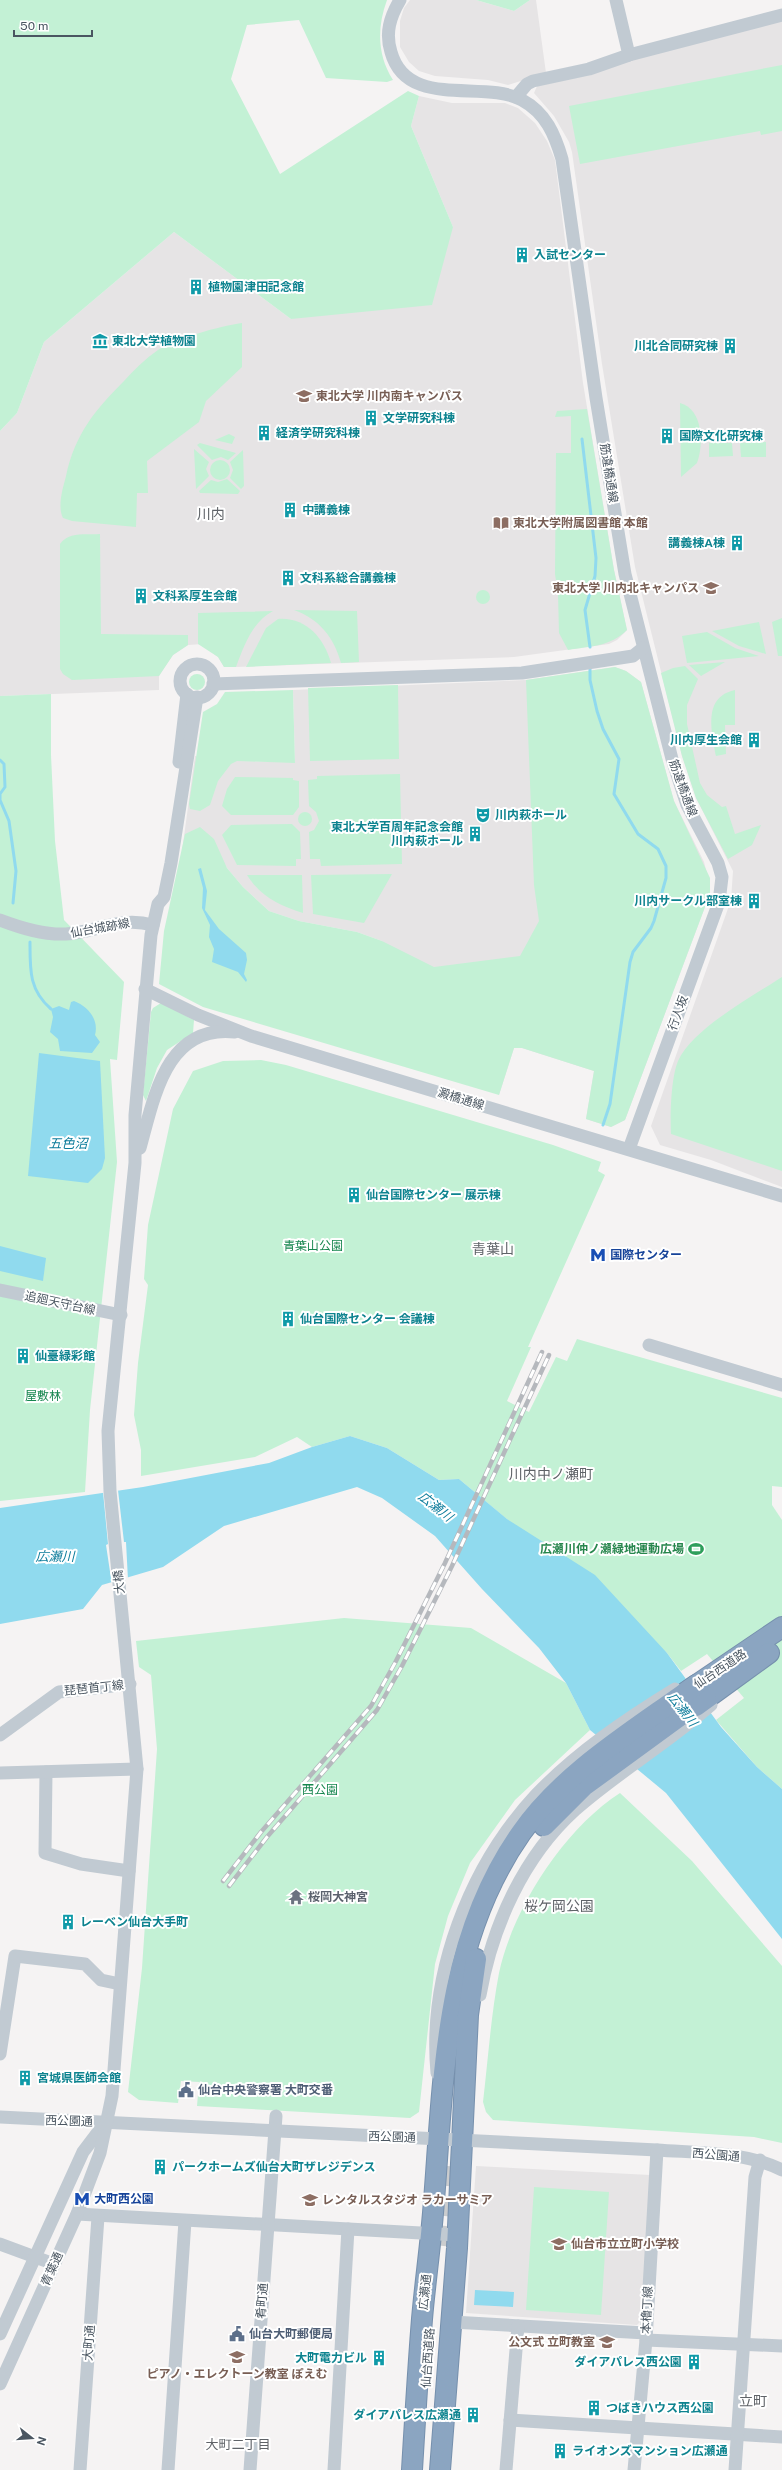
<svg xmlns="http://www.w3.org/2000/svg" width="782" height="2470" viewBox="0 0 782 2470" font-family="'Public Sans','Noto Sans JP',sans-serif">
  <style>
    .education { fill: #e6e4e5 }
    .green { fill: #c3f1d5 }
    .water { fill: #90daee }
    .pier { fill: #f5f3f3 }
    .lines { fill: none; stroke-linecap: round; stroke-linejoin: round }
    .stream { stroke: #90daee; stroke-width: 3 }
    .highway-tunnel { stroke: #caccce; stroke-width: 20; stroke-dasharray: 20 10; stroke-linecap: butt }
    .highway-casing { stroke: #7690ad; stroke-width: 22 }
    .minor { stroke: #c1cad2; stroke-width: 13 }
    .highway { stroke: #8ba5c1; stroke-width: 20 }
    .rail-casing { stroke: #b5b8bd; stroke-width: 4.5 }
    .rail { stroke: #fff; stroke-width: 3; stroke-dasharray: 9; stroke-linecap: butt }
    .labels { text-anchor: middle; stroke-width: 4; stroke-linejoin: round; paint-order: stroke }
    .culture-label { font-size: 12px; font-weight: bold; fill: #0d838f; stroke: #fff; text-anchor: start }
    .education-label { font-size: 12px; font-weight: bold; fill: #785e54; stroke: #fff; text-anchor: start }
    .street-label { font-size: 12px; fill: #4a5661; stroke: #fff }
    .park-label { font-size: 12px; fill: #17864f; stroke: #fff }
    .transit-label { font-size: 12px; font-weight: bold; fill: #164399; stroke: #fff; text-anchor: start }
    .leisure-label { font-size: 12px; font-weight: bold; fill: #27864d; stroke: #fff; text-anchor: end }
    .worship-label { font-size: 12px; font-weight: bold; fill: #5b616d; stroke: #fff; text-anchor: start }
    .service-label { font-size: 12px; font-weight: bold; fill: #4e5e75; stroke: #fff; text-anchor: start }
    .water-label { font-size: 13px; font-style: italic; fill: #0c7c9b; stroke: #fff }
    .neighbourhood-label { font-size: 13px; fill: #5f6368; stroke: #fff }
    .quarter-label { font-size: 14px; fill: #5f6368; stroke: #fff }
  </style>
  <rect width="100%" height="100%" fill="#f5f3f3"/>
  <g class="education">
    <path d="M410 0H476L514 11 530 0H536L546 73 508 85 488 80 435 76 419 71 409 62 400 47V21L404 8Z"/>
    <path d="M782 20V1187L711 1160 660 1145 651 1126 731 900 733 871 696 798 682 756 635 567 602 364 572 152 569 142 554 116 534 93 538 84Z"/>
    <path d="M419 96 452 103H505L518 108 535 123 547 141 555 160 583 383 614 570 627 630 617 640 609 644 514 657 236 667H224L218 657 202 644 188 645 173 655 164 668 159 676V690L0 696V431L17 413 44 342 174 232 291 319 453 227 411 126Z"/>
    <path d="M615 667 626 671 641 682 674 801 704 862 710 885 705 907 625 1120 611 1127 586 1119 594 1071 522 1048H514L499 1095 382 941 357 932 299 921 269 911 243 887 227 868 218 852 182 851 195 756 237 761 295 762 293 690 526 680Z"/>
    <path d="M476 2166 650 2175 642 2320 637 2325 466 2313Z"/>
  </g>
  <g class="green">
    <path d="M0 0H387C377 27 377 55 393 80L387 82 326 78 299 20 247 25 231 79 280 174 408 91 419 96 411 126 453 227 432 305 291 319 174 232 44 342 17 413 0 431Z"/>
    <path d="M476 0H530L514 11Z"/>
    <path d="M782 65V131L761 135 760 131 580 164 569 106Z"/>
    <path d="M242 323V367L206 401 199 422 147 461 148 493H137L136 527 72 521 63 518C57 506 63 488 66 476 75 434 95 410 124 381 134 370 145 359 158 350 180 337 217 327 242 323Z"/>
    <path d="M680 403C703 409 704 444 697 463L681 477Z"/>
    <path d="M587 409 614 570 627 630C610 647 590 646 568 650L559 633 558 594 555 574 556 453H571V416L555 417 557 411Z"/>
    <path d="M229 434 235 437 232 444 215 440Z"/>
    <path d="M766 442V457H741L740 443Z"/>
    <path d="M200 443 236 453 228 460 221 457 212 460 197 445Z"/>
    <path d="M709 443H732L733 456 709 457Z"/>
    <path d="M194 449 209 462 206 469 209 476 196 489Z"/>
    <path d="M243 450 244 486 241 489 230 478 233 470 230 462Z"/>
    <circle cx="220" cy="470" r="10"/>
    <path d="M227 479 240 491 238 494 200 493 199 491 211 480 218 482Z"/>
    <path d="M100 534 101 634 188 635V645L173 655 159 676 72 680 63 674 60 669V544C69 531 86 535 100 534Z"/>
    <circle cx="483" cy="597" r="7"/>
    <path d="M294 610 357 611 359 662 341 663C334 637 319 619 294 610Z"/>
    <path d="M273 611C252 622 244 646 236 667H224L218 657 198 644V613Z"/>
    <path d="M782 618V656H778L772 622Z"/>
    <path d="M278 619C306 617 324 638 331 663L246 667 266 628Z"/>
    <path d="M759 622 766 654 739 646 712 631Z"/>
    <path d="M707 632 735 648 759 656 687 663 682 636Z"/>
    <path d="M725 662 701 676 689 665Z"/>
    <path d="M685 666 698 679 687 705V724L700 783 707 795 722 807 726 806 735 834 761 825 752 845 728 859 696 798 682 756 661 673 673 668Z"/>
    <path d="M615 667 626 671 641 682 674 801 710 878V893L705 907 625 1120 611 1127 586 1119 594 1071 522 1048H514L499 1095 203 1007 159 984 164 931 185 834 200 827 214 839 227 868 243 887 269 911 299 921 357 932 382 941 434 967 520 956 539 921 534 885 526 680Z"/>
    <circle cx="197" cy="682" r="8"/>
    <path d="M398 685 399 759 310 761 308 688Z"/>
    <path d="M293 690 295 763 237 761 231 764 218 781 210 805 200 811 190 809 189 804 203 712 217 704 225 692Z"/>
    <path d="M735 690V725H725L726 754 716 756C712 732 702 697 735 690Z"/>
    <path d="M51 694V755L55 841 64 920 124 982 117 1060 110 1059 117 1162 90 1410 85 1492 0 1501V696Z"/>
    <path d="M400 774 402 864 321 866 320 859H310L309 832 314 830 319 821 316 812 309 806 308 780 317 779V776Z"/>
    <path d="M235 777 293 778V780L299 781V807L293 815H231L222 806 227 789Z"/>
    <circle cx="305" cy="819" r="7"/>
    <path d="M292 824 300 832 301 859H296V866L237 865 222 835 231 825Z"/>
    <path d="M392 874 364 923 313 914 311 875Z"/>
    <path d="M247 875H302L303 913C278 905 261 897 247 875Z"/>
    <path d="M782 977V1171L671 1134C670 1115 671 1078 678 1061 692 1029 753 996 782 977Z"/>
    <path d="M161 1003 194 1020 193 1033 167 1050 157 1068 146 1101 143 1095 151 1012 153 1008Z"/>
    <path d="M261 1060 286 1065 553 1145 601 1162 598 1171 605 1175 528 1347H531L507 1401 529 1412 556 1357 567 1361 577 1339 782 1398V1487L772 1486V1505L782 1520V1789L757 1767 716 1720 744 1698 707 1654 681 1671 667 1653 459 1479 439 1480 387 1448 350 1436 312 1447 297 1437 255 1457 141 1476V1450L134 1415 138 1363 148 1285 144 1279 148 1225 173 1109 193 1071 223 1061Z"/>
    <path d="M344 1618 471 1628 566 1683 590 1730 515 1800 470 1863 448 1916 435 1964 419 2112 410 2118 197 2106 199 2082 181 2081 178 2103 139 2100 128 2092 142 1968 157 1749 151 1675 139 1667 136 1641Z"/>
    <path d="M620 1793 692 1861 782 1966V2143L754 2137 493 2120 486 2112 483 2102C488 2060 491 2015 499 1973 513 1908 564 1829 620 1793Z"/>
    <path d="M534 2187 609 2192 601 2315 526 2310Z"/>
  </g>
  <g class="water">
    <path d="M201 868 207 891 205 910 219 929 246 953 247 960 244 974 247 980 246 982 238 972 212 962 214 949 209 937 210 925 202 908 203 888 198 869Z"/>
    <path d="M74 1001C89 1007 99 1020 95 1035L100 1042 92 1053 60 1051 58 1039 50 1032 53 1017 51 1009 59 1006 69 1010 71 1002Z"/>
    <path d="M39 1053 100 1061 105 1158 102 1169 88 1183 28 1176Z"/>
    <path d="M0 1246 46 1258 43 1281 0 1271Z"/>
    <path d="M350 1436 387 1448 439 1480 459 1479 507 1519 595 1575 667 1653 721 1727 757 1767 782 1789V1939L666 1793 590 1730 566 1683 539 1648 482 1589 435 1536 382 1498 357 1487 224 1526 163 1567 102 1585 83 1609 0 1624V1508L143 1487 269 1463 312 1447Z"/>
    <path d="M475 2290 514 2292 513 2307 474 2305Z"/>
  </g>
  <path class="pier" d="M118 1490 124 1542H126L128 1580 112 1585 106 1545 108 1544 103 1492Z"/>
  <g class="lines">
    <g class="stream">
      <path d="M582 439 596 558 595 576 585 610 590 647"/>
      <path d="M590 669V680L597 711 603 729 619 759 614 794 638 834 658 849 666 866V878L654 921 651 928 633 952 630 962 610 1104 603 1125"/>
      <path d="M0 760 4 764 5 787 0 794V800L9 821 16 871 13 903"/>
      <path d="M30 942C30 970 29 990 51 1009"/>
    </g>
    <path class="highway-tunnel" d="M444 2246 452 2165"/>
    <defs>
      <g id="highway">
        <path d="M686 1692 782 1627"/>
        <path d="M696 1706 769 1653"/>
        <path d="M544 1826 584 1786 706 1697"/>
        <path d="M412 2470C415 2420 418 2369 422 2319 425 2284 430 2249 433 2213 444 2083 442 1945 521 1833 564 1771 636 1729 696 1685"/>
        <path d="M440 2470 457 2248 468 2015 476 1959"/>
      </g>
    </defs>
    <use href="#highway" class="highway-casing"/>
    <g class="minor">
      <path d="M400 0C390 17 385 33 391 52 407 110 483 79 522 100 546 113 555 135 562 159L596 398 625 574 672 759 687 805 718 863 722 877 719 902 629 1149"/>
      <path d="M616 0 629 55"/>
      <path d="M516 97 527 84 533 81 589 69 629 55 782 15"/>
      <circle cx="197" cy="681" r="17"/>
      <path d="M213 684 522 673 633 656 643 648"/>
      <path d="M179 762 187 694"/>
      <path d="M0 920C21 928 43 935 66 934 99 932 118 916 153 925"/>
      <path d="M145 989 198 1015 251 1036 782 1196"/>
      <path d="M140 1148C154 1098 166 1024 235 1032"/>
      <path d="M0 1290 121 1315"/>
      <path d="M649 1345 782 1385"/>
      <path d="M0 1735 59 1692 130 1684"/>
      <path d="M46 1772 45 1853 81 1864 129 1871"/>
      <path d="M0 1773 137 1769"/>
      <path d="M480 1995C492 1927 523 1857 575 1810 618 1772 668 1743 711 1705"/>
      <path d="M0 2054 15 1956 85 1964 101 1980 120 1984"/>
      <path d="M437 2073C428 1975 469 1867 536 1795 576 1753 626 1719 675 1689"/>
      <path d="M0 2117 657 2150C699 2153 744 2151 782 2170"/>
      <path d="M77 2214 457 2235"/>
      <path d="M0 2244 54 2264"/>
      <path d="M452 2322 646 2333"/>
      <path d="M0 2334 83 2152 105 2123"/>
      <path d="M646 2340 782 2346"/>
      <path d="M0 2384 77 2214 100 2153 112 2096 137 1769 110 1491 108 1431 135 1163V1115L151 935 158 904 164 897 171 863 197 697"/>
      <path d="M510 2420 782 2437"/>
      <path d="M80 2470 98 2217"/>
      <path d="M168 2470 185 2221"/>
      <path d="M250 2470 276 2116"/>
      <path d="M334 2470 348 2229"/>
      <path d="M506 2470 518 2326"/>
      <path d="M634 2470 646 2340 657 2150"/>
      <path d="M735 2470 755 2177 760 2160"/>
    </g>
    <use href="#highway" class="highway"/>
    <defs>
      <g id="rail">
        <path d="M223 1881 261 1832 371 1706 395 1663 445 1563 542 1352"/>
        <path d="M229 1886 267 1837 377 1710 402 1666 452 1566 549 1355"/>
      </g>
    </defs>
    <use href="#rail" class="rail-casing"/>
    <use href="#rail" class="rail"/>
  </g>
  <defs>
    <symbol id="building-bare" viewBox="-9 -9 18 18"><path d="M-4-6H4V6H1V3H-1V6H-4ZM-2.5-4.3h1.7v1.8h-1.7ZM.8-4.3h1.7v1.8H.8ZM-2.5-1h1.7V.8h-1.7ZM.8-1h1.7V.8H.8Z" fill="#0f9aa8" stroke="#fff" stroke-width="2.5" paint-order="stroke"/></symbol>
    <symbol id="museum-bare" viewBox="-9 -9 18 18"><path d="M0-6L6-3V-2H-6V-3ZM-5-1h2V3h-2ZM-1-1h2V3h-2ZM3-1h2V3H3ZM-6 4H6V6H-6Z" fill="#0f9aa8" stroke="#fff" stroke-width="2.5" paint-order="stroke"/></symbol>
    <symbol id="university-bare" viewBox="-9 -9 18 18"><path d="M0-5L7-2L0 1L-7-2ZM-4 1L0 2.5L4 1V4Q0 6-4 4Z" fill="#8d6e63" stroke="#fff" stroke-width="2.5" paint-order="stroke"/></symbol>
    <symbol id="library-bare" viewBox="-9 -9 18 18"><path d="M-6-4Q-3-5.5-.7-3.5V5Q-3 3-6 4ZM6-4Q3-5.5 .7-3.5V5Q3 3 6 4Z" fill="#8d6e63" stroke="#fff" stroke-width="2.5" paint-order="stroke"/></symbol>
    <symbol id="theatre-bare" viewBox="-9 -9 18 18"><path d="M-5-5.5Q0-4 5-5.5V0Q5 5 0 6Q-5 5-5 0ZM-3.3-2.5H-1v1.5H-3.3ZM1-2.5H3.3v1.5H1ZM-2.8 1Q0 5.5 2.8 1Z" fill="#0f9aa8" stroke="#fff" stroke-width="2.5" paint-order="stroke"/></symbol>
    <symbol id="metro-bare" viewBox="-9 -9 18 18"><path d="M-5.5 5V-5H-3L0 0L3-5H5.5V5H3V-.5L0 4L-3-.5V5Z" fill="#1a4fb4" stroke="#fff" stroke-width="2.5" paint-order="stroke"/></symbol>
    <symbol id="stadium-bare" viewBox="-9 -9 18 18"><path d="M0-5a6.5 5 0 1 0 0 10a6.5 5 0 1 0 0-10ZM-3.5-1.8h7v3.6h-7Z" fill="#2e9e5b" stroke="#fff" stroke-width="2.5" paint-order="stroke"/></symbol>
    <symbol id="temple-bare" viewBox="-9 -9 18 18"><path d="M0-6L5-2H3V0L6.5 2.5H4V6H1.5V3h-3V6H-4V2.5H-6.5L-3 0V-2H-5Z" fill="#6b7280" stroke="#fff" stroke-width="2.5" paint-order="stroke"/></symbol>
    <symbol id="civic-bare" viewBox="-9 -9 18 18"><path d="M-.6-6.5H3V-4.5H.6V-3L4-1V1h2V6H-6V1h2V-1L-.6-3ZM-1.2 2.5V6h2.4V2.5Z" fill="#5c6f8a" stroke="#fff" stroke-width="2.5" paint-order="stroke"/></symbol>
    <symbol id="school-bare" viewBox="-9 -9 18 18"><path d="M0-5L7-2L0 1L-7-2ZM-4 1L0 2.5L4 1V4Q0 6-4 4Z" fill="#8d6e63" stroke="#fff" stroke-width="2.5" paint-order="stroke"/></symbol>
  </defs>
  <g fill-rule="evenodd">
    <use href="#building-bare" x="511" y="244" width="22" height="22"/>
    <use href="#building-bare" x="185" y="276" width="22" height="22"/>
    <use href="#museum-bare" x="89" y="330" width="22" height="22"/>
    <use href="#building-bare" x="719" y="335" width="22" height="22"/>
    <use href="#university-bare" x="293" y="385" width="22" height="22"/>
    <use href="#building-bare" x="360" y="407" width="22" height="22"/>
    <use href="#building-bare" x="253" y="422" width="22" height="22"/>
    <use href="#building-bare" x="656" y="425" width="22" height="22"/>
    <use href="#building-bare" x="279" y="499" width="22" height="22"/>
    <use href="#library-bare" x="490" y="512" width="22" height="22"/>
    <use href="#building-bare" x="726" y="532" width="22" height="22"/>
    <use href="#building-bare" x="277" y="567" width="22" height="22"/>
    <use href="#university-bare" x="700" y="577" width="22" height="22"/>
    <use href="#building-bare" x="130" y="585" width="22" height="22"/>
    <use href="#building-bare" x="743" y="729" width="22" height="22"/>
    <use href="#theatre-bare" x="472" y="804" width="22" height="22"/>
    <use href="#building-bare" x="464" y="823" width="22" height="22"/>
    <use href="#building-bare" x="743" y="890" width="22" height="22"/>
    <use href="#building-bare" x="343" y="1184" width="22" height="22"/>
    <use href="#metro-bare" x="587" y="1244" width="22" height="22"/>
    <use href="#building-bare" x="277" y="1308" width="22" height="22"/>
    <use href="#building-bare" x="12" y="1345" width="22" height="22"/>
    <use href="#stadium-bare" x="685" y="1538" width="22" height="22"/>
    <use href="#temple-bare" x="285" y="1886" width="22" height="22"/>
    <use href="#building-bare" x="57" y="1911" width="22" height="22"/>
    <use href="#building-bare" x="14" y="2067" width="22" height="22"/>
    <use href="#civic-bare" x="175" y="2079" width="22" height="22"/>
    <use href="#building-bare" x="149" y="2156" width="22" height="22"/>
    <use href="#metro-bare" x="71" y="2188" width="22" height="22"/>
    <use href="#school-bare" x="299" y="2189" width="22" height="22"/>
    <use href="#school-bare" x="548" y="2233" width="22" height="22"/>
    <use href="#civic-bare" x="226" y="2323" width="22" height="22"/>
    <use href="#school-bare" x="596" y="2331" width="22" height="22"/>
    <use href="#school-bare" x="226" y="2346" width="22" height="22"/>
    <use href="#building-bare" x="368" y="2347" width="22" height="22"/>
    <use href="#building-bare" x="683" y="2351" width="22" height="22"/>
    <use href="#building-bare" x="583" y="2397" width="22" height="22"/>
    <use href="#building-bare" x="462" y="2404" width="22" height="22"/>
    <use href="#building-bare" x="549" y="2440" width="22" height="22"/>
  </g>
  <g class="labels">
    <g class="culture-label">
      <text x="534" y="259">入試センター</text>
      <text x="208" y="291">植物園津田記念館</text>
      <text x="112" y="345">東北大学植物園</text>
      <text x="718" y="350" text-anchor="end">川北合同研究棟</text>
      <text x="383" y="422">文学研究科棟</text>
      <text x="276" y="437">経済学研究科棟</text>
      <text x="679" y="440">国際文化研究棟</text>
      <text x="302" y="514">中講義棟</text>
      <text x="725" y="547" text-anchor="end">講義棟A棟</text>
      <text x="300" y="582">文科系総合講義棟</text>
      <text x="153" y="600">文科系厚生会館</text>
      <text x="742" y="744" text-anchor="end">川内厚生会館</text>
      <text x="495" y="819">川内萩ホール</text>
      <text x="463" y="831" text-anchor="end">東北大学百周年記念会館<tspan x="463" dy="14">川内萩ホール</tspan></text>
      <text x="742" y="905" text-anchor="end">川内サークル部室棟</text>
      <text x="366" y="1199">仙台国際センター 展示棟</text>
      <text x="300" y="1323">仙台国際センター 会議棟</text>
      <text x="35" y="1360">仙臺緑彩館</text>
      <text x="80" y="1926">レーベン仙台大手町</text>
      <text x="37" y="2082">宮城県医師会館</text>
      <text x="172" y="2171">パークホームズ仙台大町ザレジデンス</text>
      <text x="367" y="2362" text-anchor="end">大町電力ビル</text>
      <text x="682" y="2366" text-anchor="end">ダイアパレス西公園</text>
      <text x="606" y="2412">つばきハウス西公園</text>
      <text x="461" y="2419" text-anchor="end">ダイアパレス広瀬通</text>
      <text x="572" y="2455">ライオンズマンション広瀬通</text>
    </g>
    <g class="education-label">
      <text x="316" y="400">東北大学 川内南キャンパス</text>
      <text x="513" y="527">東北大学附属図書館 本館</text>
      <text x="699" y="592" text-anchor="end">東北大学 川内北キャンパス</text>
      <text x="322" y="2204">レンタルスタジオ ラカーサミア</text>
      <text x="571" y="2248">仙台市立立町小学校</text>
      <text x="595" y="2346" text-anchor="end">公文式 立町教室</text>
      <text x="237" y="2378" text-anchor="middle">ピアノ・エレクトーン教室 ぽえむ</text>
    </g>
    <g class="street-label">
      <text transform="translate(609 473) rotate(81)" y="4">筋違橋通線</text>
      <text transform="translate(683 788) rotate(70)" y="4">筋違橋通線</text>
      <text transform="translate(100 928) rotate(-10)" y="4">仙台城跡線</text>
      <text transform="translate(678 1013) rotate(-70)" y="4">行人坂</text>
      <text transform="translate(461 1099) rotate(17)" y="4">澱橋通線</text>
      <text transform="translate(60 1303) rotate(12)" y="4">追廻天守台線</text>
      <text transform="translate(119 1582) rotate(-96)" y="4">大橋</text>
      <text transform="translate(720 1669) rotate(-34)" y="4">仙台西道路</text>
      <text transform="translate(94 1688) rotate(-6)" y="4">琵琶首丁線</text>
      <text transform="translate(69 2121) rotate(2)" y="4">西公園通</text>
      <text transform="translate(392 2137) rotate(2)" y="4">西公園通</text>
      <text transform="translate(716 2155) rotate(5)" y="4">西公園通</text>
      <text transform="translate(52 2269) rotate(-66)" y="4">青葉通</text>
      <text transform="translate(425 2292) rotate(-84)" y="4">広瀬通</text>
      <text transform="translate(262 2301) rotate(-86)" y="4">肴町通</text>
      <text transform="translate(647 2310) rotate(-87)" y="4">本櫓丁線</text>
      <text transform="translate(89 2343) rotate(-86)" y="4">大町通</text>
      <text transform="translate(428 2358) rotate(-86)" y="4">仙台西道路</text>
    </g>
    <g class="park-label">
      <text x="313" y="1250">青葉山公園</text>
      <text x="43" y="1400">屋敷林</text>
      <text x="320" y="1794">西公園</text>
    </g>
    <g class="transit-label">
      <text x="610" y="1259">国際センター</text>
      <text x="94" y="2203">大町西公園</text>
    </g>
    <g class="leisure-label">
      <text x="684" y="1553">広瀬川仲ノ瀬緑地運動広場</text>
    </g>
    <g class="worship-label">
      <text x="308" y="1901">桜岡大神宮</text>
    </g>
    <g class="service-label">
      <text x="198" y="2094">仙台中央警察署 大町交番</text>
      <text x="249" y="2338">仙台大町郵便局</text>
    </g>
    <g class="water-label">
      <text x="68" y="1148">五色沼</text>
      <text transform="translate(436 1506) rotate(38)" y="5">広瀬川</text>
      <text x="55" y="1561">広瀬川</text>
      <text transform="translate(683 1709) rotate(52)" y="5">広瀬川</text>
    </g>
    <g class="neighbourhood-label">
      <text x="238" y="2449">大町二丁目</text>
    </g>
    <g class="quarter-label">
      <text x="211" y="519">川内</text>
      <text x="493" y="1254">青葉山</text>
      <text x="551" y="1479">川内中ノ瀬町</text>
      <text x="559" y="1911">桜ケ岡公園</text>
      <text x="753" y="2406">立町</text>
    </g>
  </g>
  <g transform="translate(32 2438) rotate(107)" stroke="#ffffff" stroke-width="3" paint-order="stroke">
  <path d="M0-3L7 15L0 10L-7 15Z" fill="#4a5661"/>
  <text y="-6" font-size="11" font-weight="bold" text-anchor="middle" fill="#4a5661">N</text>
  </g>
  <path d="M14 30v6h78v-6" fill="none" stroke="#4a5661" stroke-width="2"/>
  <text x="20" y="30" font-size="12" fill="#4a5661" stroke="#ffffff" stroke-width="3" paint-order="stroke">50 m</text>
</svg>
